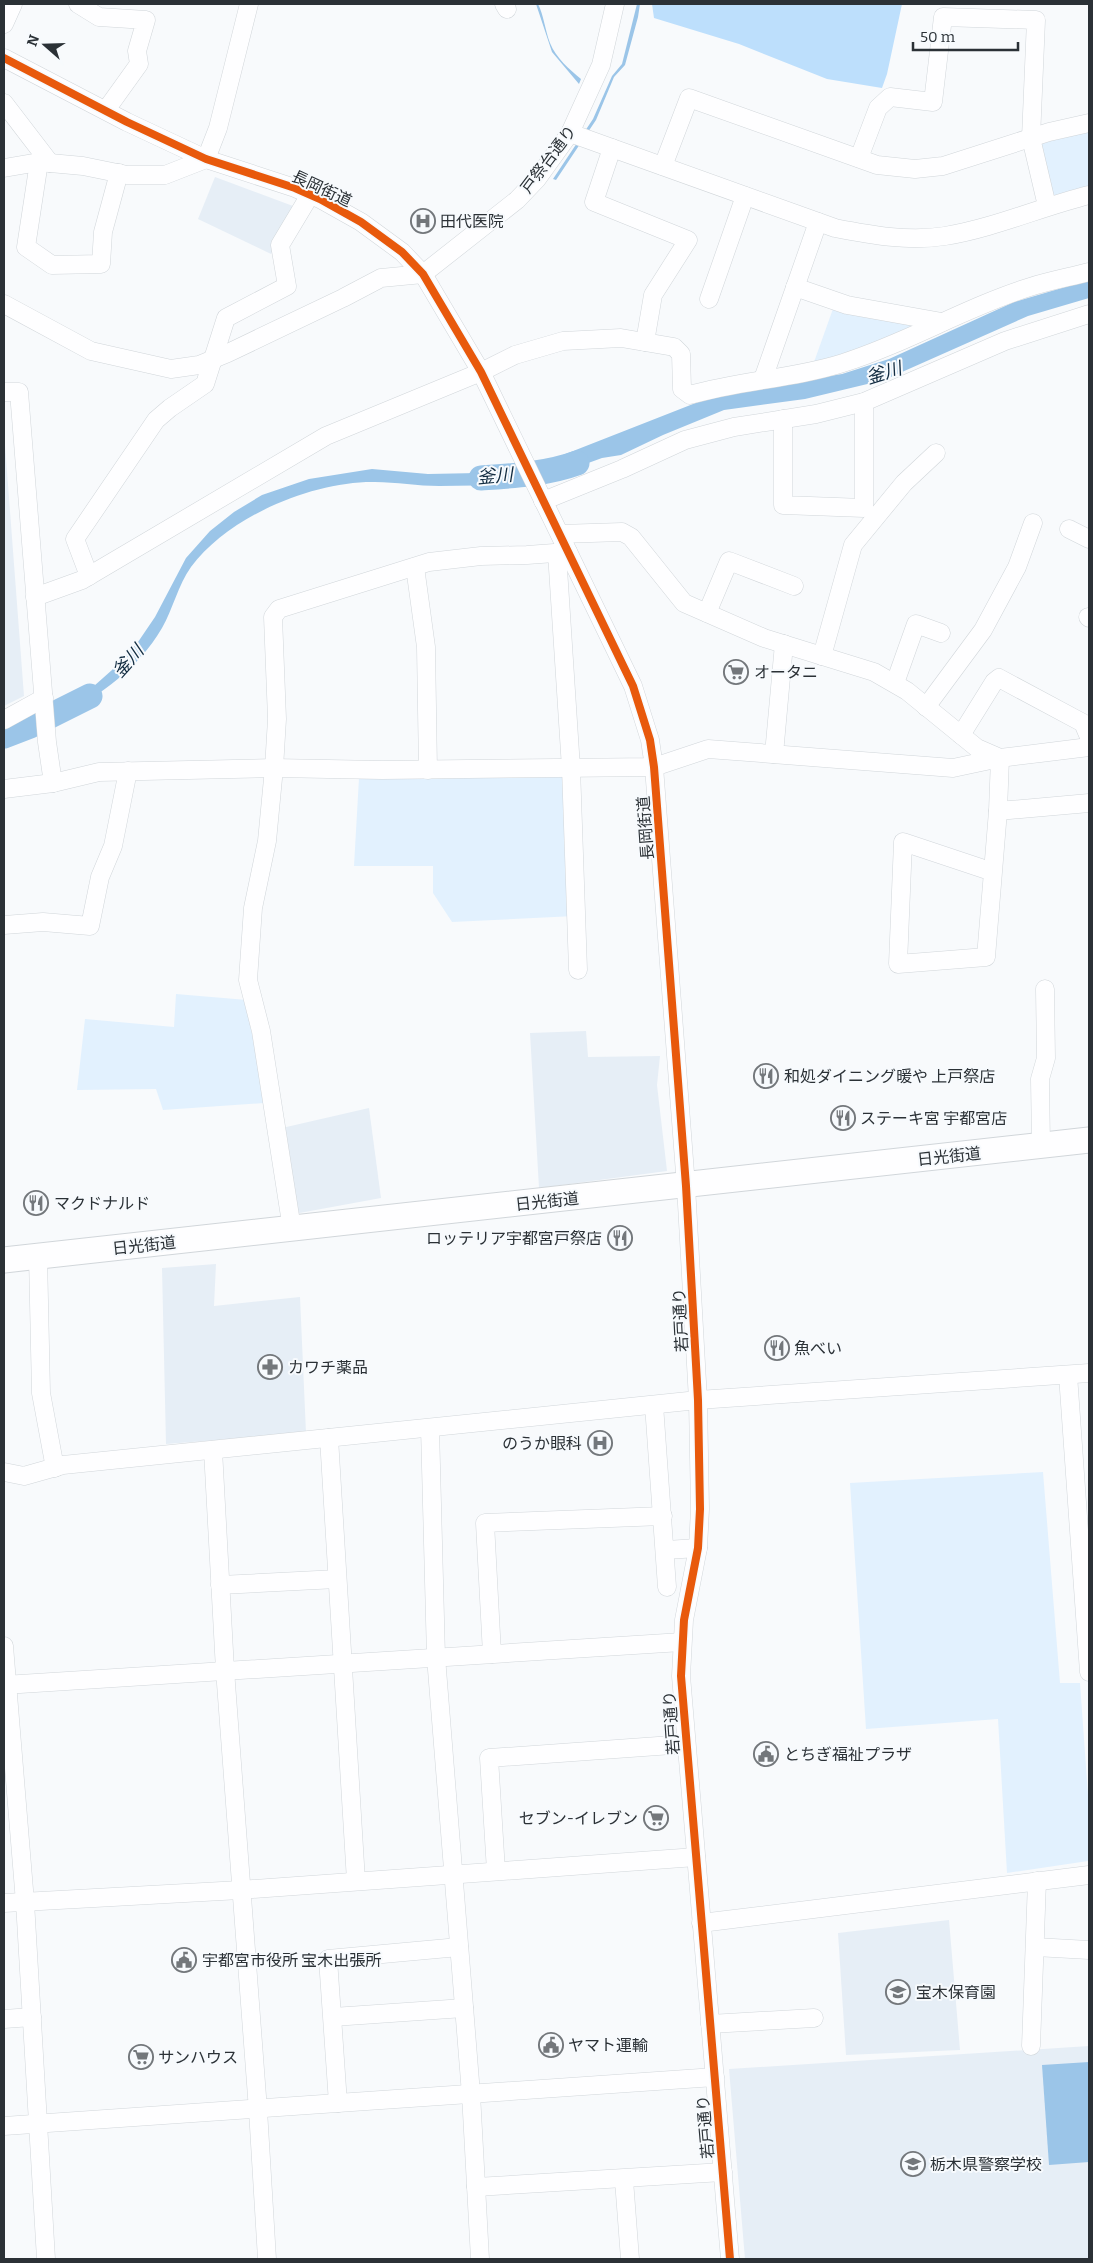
<svg xmlns="http://www.w3.org/2000/svg" width="1093" height="2263" viewBox="0 0 1093 2263" font-family="Bitter,'Noto Sans JP',serif">
  <style>
    .built { fill: #e6eef6 }
    .green { fill: #e2f1fe }
    .forest { fill: #bddffc }
    .water { fill: #9bc5e8 }
    .lines { fill: none; stroke-linecap: round; stroke-linejoin: round }
    .river { stroke: #9bc5e8; stroke-width: 25 }
    .minor-casing { stroke: #d1d6da; stroke-width: 19 }
    .highway-casing { stroke: #d1d6da; stroke-width: 27 }
    .minor { stroke: #fefeff; stroke-width: 18 }
    .highway { stroke: #fefeff; stroke-width: 25 }
    .cycleway-casing { stroke: #f7fafd; stroke-width: 11 }
    .cycleway { stroke: #e8590c; stroke-width: 8 }
    .labels { text-anchor: middle; stroke-width: 4; stroke-linejoin: round; paint-order: stroke }
    .street-label { font-size: 16px; fill: #2b3136; stroke: #f7fafd }
    .poi-label { font-size: 16px; fill: #2b3136; stroke: #f7fafd; text-anchor: start }
    .water-label { font-size: 18px; font-style: italic; fill: #112b40; stroke: #f7fafd }
  </style>
  <rect width="100%" height="100%" fill="#f8fafc"/>
  <g class="built">
    <path d="M215 177 293 206 271 254 198 219Z"/>
    <path d="M4 432 24 696 4 706Z"/>
    <path d="M586 1031 588 1057 660 1056 657 1085 667 1171 539 1188 530 1033Z"/>
    <path d="M369 1108 381 1198 294 1214 282 1128Z"/>
    <path d="M216 1264 214 1306 300 1297 306 1433 166 1444 162 1268Z"/>
    <path d="M949 1920 960 2050 846 2055 838 1933Z"/>
    <path d="M1089 2046V2259H745L729 2069Z"/>
  </g>
  <g class="green">
    <path d="M1089 132V188L1051 196 1040 143Z"/>
    <path d="M834 306 913 325 909 331 851 353 814 362Z"/>
    <path d="M577 777 575 916 452 922 433 893V866H354L359 778Z"/>
    <path d="M176 994 247 1000 251 1030 257 1048 264 1103 163 1110 156 1089 77 1090 85 1019 174 1027Z"/>
    <path d="M1043 1472 1060 1683H1080L1089 1809V1858L1088 1861 1007 1873 998 1719 866 1729 850 1483Z"/>
  </g>
  <path class="forest" d="M652 4H902L887 74 882 88 827 79 739 44 654 18Z"/>
  <g class="water">
    <path d="M536 4H538C544 16 545 30 550 43 556 58 569 69 581 79L579 84 552 52Z"/>
    <path d="M637 4H640L638 17 625 65 614 77 596 120 556 180 553 179 593 119 612 76 622 64Z"/>
    <path d="M1089 280V298L1028 316 884 380 805 399 724 410 663 435 621 455 602 458 547 478 540 464 716 395 842 374 889 359 1014 302Z"/>
    <path d="M512 468 519 484C492 485 466 486 439 486 418 486 396 482 375 482 313 481 229 516 191 567 178 585 173 609 162 628 138 669 101 694 61 717L59 703 94 686 112 670 138 642 155 617 186 558 210 531 234 512 262 495 309 479 372 469 428 474 478 473Z"/>
    <path d="M39 713 40 730 4 745V731L11 729Z"/>
    <path d="M1089 2062V2162L1049 2165 1042 2065Z"/>
  </g>
  <g class="lines">
    <g class="river">
      <path d="M481 478C512 476 547 474 577 463"/>
      <path d="M4 736 30 726 90 696"/>
    </g>
    <defs>
      <g id="minor">
        <path d="M78 4 99 17 146 20 137 51 139 64 106 110"/>
        <path d="M504 4 507 9"/>
        <path d="M4 24 13 4"/>
        <path d="M4 58 127 122 206 159 295 188 320 199 361 222 402 252 423 274 481 372 633 686 650 740 654 767 686 1186 698 1400 700 1509 698 1548 684 1620 681 1676 730 2259"/>
        <path d="M4 103 50 163"/>
        <path d="M570 133 835 228C871 235 909 242 945 236 994 228 1041 207 1089 195"/>
        <path d="M612 148 594 202 688 240 653 295 645 342"/>
        <path d="M859 158 878 108 890 97 933 102 943 17 1036 20 1031 138 1047 206"/>
        <path d="M39 162 26 247 52 265 101 264 103 232 119 173"/>
        <path d="M663 166 689 98 877 165 915 169 943 166 1049 132 1089 123"/>
        <path d="M4 168 39 162 83 166 127 175H165L206 159 218 128 249 4"/>
        <path d="M795 287 847 305 942 322"/>
        <path d="M709 299 745 196"/>
        <path d="M4 304 91 351 171 369 199 365 228 353 343 298 381 278 423 274 517 200 537 179 570 133 601 65 615 4"/>
        <path d="M763 379 818 222"/>
        <path d="M4 392H19L47 742 53 783"/>
        <path d="M783 419V505L864 508V402"/>
        <path d="M543 501 622 469 685 440 734 427 816 414 864 402 1005 341 1089 314"/>
        <path d="M1069 529 1089 539"/>
        <path d="M560 534 622 532 631 537 684 603 764 638 874 672 907 691 977 748 1000 758 1089 747"/>
        <path d="M557 553 571 768 578 970"/>
        <path d="M415 567 426 647 428 770"/>
        <path d="M89 576 75 539 156 420 170 408 205 384 226 318 287 286 280 245 310 195"/>
        <path d="M35 597 82 580 326 436 481 372 515 355 563 341 621 338 674 347 681 354 682 389 690 395C740 380 793 379 843 363 907 343 966 307 1030 287 1049 281 1070 277 1089 272"/>
        <path d="M707 613 729 561 794 586"/>
        <path d="M1088 617 1089 618"/>
        <path d="M822 656 853 545 904 483 936 453"/>
        <path d="M895 683 916 624 941 633"/>
        <path d="M926 707 983 630 1017 567 1033 523"/>
        <path d="M4 720 44 698"/>
        <path d="M961 735 994 682 999 678 1083 723 1089 737"/>
        <path d="M774 754 784 644"/>
        <path d="M4 789 53 783 99 772 274 768 382 770 654 767 708 749 953 768 1000 758 998 811 1089 803"/>
        <path d="M993 872 903 842 898 964 986 957 998 811"/>
        <path d="M4 925 43 922 90 926 100 877 113 846 128 771"/>
        <path d="M1041 1146 1040 1079 1046 1058 1045 989"/>
        <path d="M292 1229 261 1031 248 980 253 908 267 841 274 768 277 719 273 617 279 609 429 562 481 556 527 555 568 552"/>
        <path d="M38 1256 41 1393 55 1468"/>
        <path d="M1068 1375 1089 1672"/>
        <path d="M654 1405 667 1587"/>
        <path d="M430 1428 436 1657 471 2094 480 2259"/>
        <path d="M329 1438 356 1881"/>
        <path d="M213 1450 225 1670 258 2110 267 2259"/>
        <path d="M4 1472 24 1476 63 1465 698 1400 1089 1373"/>
        <path d="M666 1550 698 1548"/>
        <path d="M220 1585 337 1579"/>
        <path d="M4 1646 25 1902 46 2259"/>
        <path d="M492 1654 485 1523 663 1516"/>
        <path d="M4 1685 682 1642"/>
        <path d="M496 1871 489 1758 686 1744"/>
        <path d="M4 1903 240 1890 696 1857"/>
        <path d="M701 1923 1089 1875"/>
        <path d="M1035 1947 1089 1950"/>
        <path d="M333 2017 464 2008"/>
        <path d="M4 2019 32 2017"/>
        <path d="M710 2024 814 2018"/>
        <path d="M1031 2046 1037 1881"/>
        <path d="M338 2103 328 1959 459 1947"/>
        <path d="M4 2126 715 2077"/>
        <path d="M624 2180 630 2259"/>
        <path d="M476 2187 723 2172"/>
      </g>
      <path id="highway" d="M4 1260 1089 1140"/>
    </defs>
    <use href="#minor" class="minor-casing"/>
    <use href="#highway" class="highway-casing"/>
    <use href="#minor" class="minor"/>
    <use href="#highway" class="highway"/>
    <defs>
      <path id="cycleway" d="M4 58 127 122 206 159 295 188 320 199 361 222 402 252 423 274 481 372 633 686 650 740 654 767 686 1186 698 1400 700 1509 698 1548 684 1620 681 1676 730 2259"/>
    </defs>
    <use href="#cycleway" class="cycleway-casing"/>
    <use href="#cycleway" class="cycleway"/>
  </g>
  <defs>
    <symbol id="hospital-ring" viewBox="-11 -11 22 22"><circle r="9.5" fill="#f7fafd" stroke="#73777b" stroke-width="1.5"/><path d="M-5-5h3v3.5h4V-5h3V5h-3V1.5h-4V5h-3Z" fill="#73777b"/></symbol>
    <symbol id="supermarket-ring" viewBox="-11 -11 22 22"><circle r="9.5" fill="#f7fafd" stroke="#73777b" stroke-width="1.5"/><path d="M-6-5.5h2.5l.6 2H6L4.5 2H-2.5L-4.4-4H-6ZM-1.5 3.2a1.3 1.3 0 1 0 .1 0ZM3 3.2a1.3 1.3 0 1 0 .1 0Z" fill="#73777b"/></symbol>
    <symbol id="restaurant-ring" viewBox="-11 -11 22 22"><circle r="9.5" fill="#f7fafd" stroke="#73777b" stroke-width="1.5"/><path d="M-5-6h1v4h1v-4h1v4h1v-4h1v5L-1.5 .5V6h-2V.5L-5-1ZM5-6V6H3V1.5H1.5Q1.5-4 5-6Z" fill="#73777b"/></symbol>
    <symbol id="pharmacy-ring" viewBox="-11 -11 22 22"><circle r="9.5" fill="#f7fafd" stroke="#73777b" stroke-width="1.5"/><path d="M-2-6h4v4h4v4h-4v4h-4v-4h-4v-4h4Z" fill="#73777b"/></symbol>
    <symbol id="civic-ring" viewBox="-11 -11 22 22"><circle r="9.5" fill="#f7fafd" stroke="#73777b" stroke-width="1.5"/><path d="M-.6-6.5H3V-4.5H.6V-3L4-1V1h2V6H-6V1h2V-1L-.6-3ZM-1.2 2.5V6h2.4V2.5Z" fill="#73777b"/></symbol>
    <symbol id="school-ring" viewBox="-11 -11 22 22"><circle r="9.5" fill="#f7fafd" stroke="#73777b" stroke-width="1.5"/><path d="M0-5L7-2L0 1L-7-2ZM-4 1L0 2.5L4 1V4Q0 6-4 4Z" fill="#73777b"/></symbol>
  </defs>
  <g fill-rule="evenodd">
    <use href="#hospital-ring" x="409" y="207" width="28" height="28"/>
    <use href="#supermarket-ring" x="722" y="658" width="28" height="28"/>
    <use href="#restaurant-ring" x="752" y="1062" width="28" height="28"/>
    <use href="#restaurant-ring" x="829" y="1104" width="28" height="28"/>
    <use href="#restaurant-ring" x="22" y="1189" width="28" height="28"/>
    <use href="#restaurant-ring" x="606" y="1224" width="28" height="28"/>
    <use href="#restaurant-ring" x="763" y="1334" width="28" height="28"/>
    <use href="#pharmacy-ring" x="256" y="1353" width="28" height="28"/>
    <use href="#hospital-ring" x="586" y="1429" width="28" height="28"/>
    <use href="#civic-ring" x="752" y="1740" width="28" height="28"/>
    <use href="#supermarket-ring" x="642" y="1804" width="28" height="28"/>
    <use href="#civic-ring" x="170" y="1946" width="28" height="28"/>
    <use href="#school-ring" x="884" y="1978" width="28" height="28"/>
    <use href="#civic-ring" x="537" y="2031" width="28" height="28"/>
    <use href="#supermarket-ring" x="127" y="2043" width="28" height="28"/>
    <use href="#school-ring" x="899" y="2150" width="28" height="28"/>
  </g>
  <g class="labels">
    <g class="street-label">
      <text transform="translate(548 159) rotate(-53)" y="6">戸祭台通り</text>
      <text transform="translate(322 188) rotate(25)" y="6">長岡街道</text>
      <text transform="translate(645 828) rotate(-94)" y="6">長岡街道</text>
      <text transform="translate(949 1156) rotate(-6)" y="6">日光街道</text>
      <text transform="translate(547 1201) rotate(-6)" y="6">日光街道</text>
      <text transform="translate(144 1245) rotate(-6)" y="6">日光街道</text>
      <text transform="translate(680 1320) rotate(-93)" y="6">若戸通り</text>
      <text transform="translate(671 1723) rotate(-94)" y="6">若戸通り</text>
      <text transform="translate(705 2127) rotate(-95)" y="6">若戸通り</text>
    </g>
    <g class="poi-label">
      <text x="440" y="227">田代医院</text>
      <text x="754" y="678">オータニ</text>
      <text x="784" y="1082">和処ダイニング暖や 上戸祭店</text>
      <text x="860" y="1124">ステーキ宮 宇都宮店</text>
      <text x="54" y="1209">マクドナルド</text>
      <text x="602" y="1244" text-anchor="end">ロッテリア宇都宮戸祭店</text>
      <text x="794" y="1354">魚べい</text>
      <text x="288" y="1373">カワチ薬品</text>
      <text x="582" y="1449" text-anchor="end">のうか眼科</text>
      <text x="784" y="1760">とちぎ福祉プラザ</text>
      <text x="638" y="1824" text-anchor="end">セブン-イレブン</text>
      <text x="202" y="1966">宇都宮市役所 宝木出張所</text>
      <text x="916" y="1998">宝木保育園</text>
      <text x="568" y="2051">ヤマト運輸</text>
      <text x="158" y="2063">サンハウス</text>
      <text x="930" y="2170">栃木県警察学校</text>
    </g>
    <g class="water-label">
      <text transform="translate(884 373) rotate(-17)" y="6">釜川</text>
      <text transform="translate(495 476) rotate(-5)" y="6">釜川</text>
      <text transform="translate(128 661) rotate(-48)" y="6">釜川</text>
    </g>
  </g>
  <rect width="1093" height="2263" fill="none" stroke="#2b3136" stroke-width="10"/>
  <g transform="translate(45 45) rotate(290)" stroke="#f7fafd" stroke-width="4" paint-order="stroke">
  <path d="M0-4L9 19L0 12L-9 19Z" fill="#2b3136"/>
  <text y="-8" font-size="14" font-weight="bold" text-anchor="middle" fill="#2b3136">N</text>
  </g>
  <path d="M913 42v8h105v-8" fill="none" stroke="#2b3136" stroke-width="2.5"/>
  <text x="920" y="42" font-size="15" fill="#2b3136" stroke="#f7fafd" stroke-width="4" paint-order="stroke">50 m</text>
</svg>
